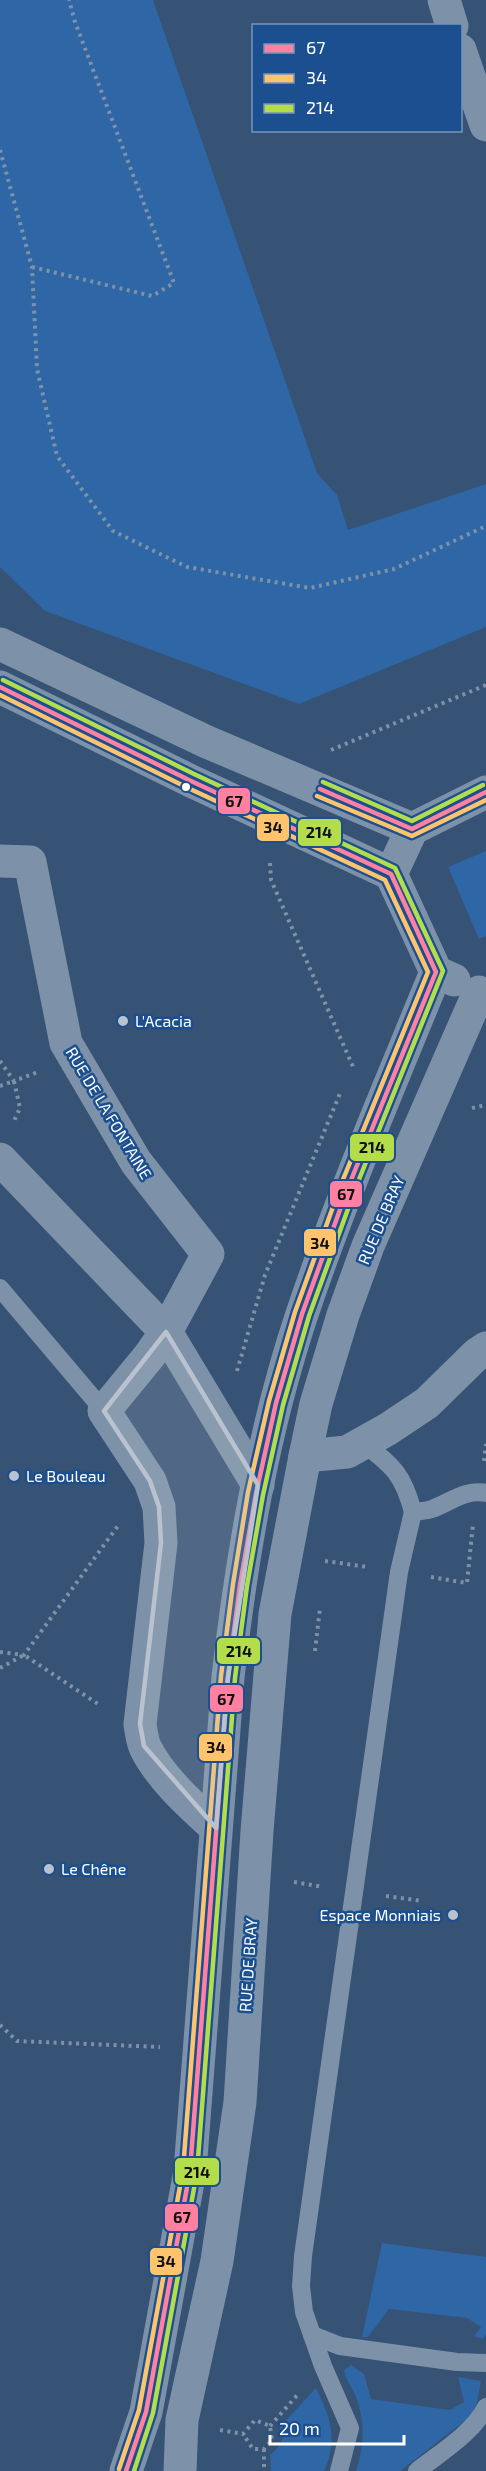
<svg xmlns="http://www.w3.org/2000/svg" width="486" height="2471" viewBox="0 0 486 2471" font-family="'Exo 2',sans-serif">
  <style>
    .green { fill: #2f66a5 }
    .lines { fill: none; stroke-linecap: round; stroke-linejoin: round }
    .path { stroke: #7d92a8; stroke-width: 4; stroke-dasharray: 3 4.5; stroke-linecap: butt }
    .service { stroke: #7d92a8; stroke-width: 18 }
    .minor { stroke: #7d92a8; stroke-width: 33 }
    .tertiary { stroke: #7d92a8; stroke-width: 33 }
    .bus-1-casing { stroke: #1b4f8f; stroke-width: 9 }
    .bus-2-casing { stroke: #1b4f8f; stroke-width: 9 }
    .bus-3-casing { stroke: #1b4f8f; stroke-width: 9 }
    .bus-1 { stroke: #ff80a0; stroke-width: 4.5 }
    .bus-2 { stroke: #fdc36d; stroke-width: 4.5 }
    .bus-3 { stroke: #b4dd4b; stroke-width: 4.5 }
    .marked { fill: #b9c2ce; fill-opacity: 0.2; stroke: #b9c2ce; stroke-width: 4.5; stroke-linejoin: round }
    .bus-dot { fill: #fff; stroke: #1b4f8f; stroke-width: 2 }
    .poi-dot { fill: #b9c2ce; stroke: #1b4f8f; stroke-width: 2 }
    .labels { text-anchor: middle; stroke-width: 5; stroke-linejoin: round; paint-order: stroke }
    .poi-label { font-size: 16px; fill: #fff; stroke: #1b4f8f; text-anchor: start }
    .street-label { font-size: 16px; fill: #fff; stroke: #1b4f8f }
    .line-badge { stroke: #1b4f8f; stroke-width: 2 }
    .pale-badge-label { font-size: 16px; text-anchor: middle; font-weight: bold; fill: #111 }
  </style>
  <rect width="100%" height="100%" fill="#365274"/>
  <g class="green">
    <path d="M0 0H153L317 473 337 495 348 530 486 484V627L299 704 45 611 0 567Z"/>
    <path d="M486 851V936L479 939 448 867Z"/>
    <path d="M382 2243 486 2257V2335L482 2339 474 2336 481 2327 467 2318 389 2309 368 2337H362Z"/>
    <path d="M351 2365 364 2374 371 2399 450 2410 464 2402 458 2377 481 2381 477 2403 471 2416 400 2471H356C365 2445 365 2417 354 2392 350 2384 345 2379 344 2370Z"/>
    <path d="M316 2388C330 2416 339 2441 324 2471H271L270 2455C279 2448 287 2439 280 2427Z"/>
  </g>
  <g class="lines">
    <g class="path">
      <path d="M0 150 32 267 37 369 57 456 113 531 187 567 310 588 394 569 486 526"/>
      <path d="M32 267 152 296 174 283 75 22 69 0"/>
      <path d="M331 750 486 685"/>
      <path d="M270 863 271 880 354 1069"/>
      <path d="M0 1061 14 1081 38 1072"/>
      <path d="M0 1086 14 1081 20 1108 13 1123"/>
      <path d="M472 1108 486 1105"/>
      <path d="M237 1371 265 1275 341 1091"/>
      <path d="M484 1461 486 1444"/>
      <path d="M325 1561 368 1567"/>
      <path d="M431 1577 467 1583 473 1524"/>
      <path d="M315 1651 320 1608"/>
      <path d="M0 1652 24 1655 120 1523"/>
      <path d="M0 1668 24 1655 101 1706"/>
      <path d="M294 1882 323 1887"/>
      <path d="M386 1896 422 1901"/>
      <path d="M0 2025 17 2041 160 2047"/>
      <path d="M270 2426 299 2393"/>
      <path d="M220 2430 243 2434 255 2420 270 2426 272 2440 264 2449H253L243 2434"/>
      <path d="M264 2449V2471"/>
    </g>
    <g class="service">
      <path d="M0 1288 104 1411"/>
      <path d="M363 1443C393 1466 403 1474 413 1512 419 1511 426 1511 432 1509 451 1502 465 1489 486 1493"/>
      <path d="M312 2335 340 2346 457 2362 486 2363"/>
      <path d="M339 2471 350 2428 323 2366 304 2312 301 2286 303 2256 399 1572 413 1512"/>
      <path d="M417 2471C440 2453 473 2433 486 2407"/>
    </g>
    <g class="minor">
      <path d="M444 0 452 26"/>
      <path d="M460 50 486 125"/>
      <path d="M0 861 30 862 66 1043 136 1162 208 1254 166 1332 150 1355 104 1411 150 1481 159 1507 161 1543 140 1724C141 1731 142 1740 145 1747 160 1778 191 1805 216 1828"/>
      <path d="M0 1159 166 1332 258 1485"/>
      <path d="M305 1456 347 1452 388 1429 427 1403 477 1354 486 1348"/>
    </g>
    <g class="tertiary">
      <path d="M0 644 207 742 412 829"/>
      <path d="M0 687 191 781 391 874"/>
      <path d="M454 980 436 972 391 874 412 829 486 792"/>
      <path d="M126 2471 146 2412 190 2171 228 1677C242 1555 263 1431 302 1314 341 1198 390 1085 436 972"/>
      <path d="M180 2471 182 2420 217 2261 240 2102 257 1831 275 1614 305 1456 316 1404 343 1315 368 1246 479 992"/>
    </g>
    <defs>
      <g id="bus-1">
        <path d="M0 687 191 781 391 874 436 972 349 1185 302 1314 276 1403 256 1494 240 1585 228 1677 190 2171 146 2412 126 2471"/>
        <path d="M320 789 412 829 486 792"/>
      </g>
      <g id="bus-2">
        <path d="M0 695 188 788 385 880 428 972 342 1182 295 1312 269 1401 248 1492 233 1584 221 1676 183 2170 139 2410 119 2469"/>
        <path d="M317 796 412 836 486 800"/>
      </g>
      <g id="bus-3">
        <path d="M3 680 194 774 395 868 443 971 356 1187 309 1316 283 1405 263 1495 247 1586 235 1678 197 2172 153 2413 134 2471"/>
        <path d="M323 782 412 821 483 785"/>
      </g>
    </defs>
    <use href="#bus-1" class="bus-1-casing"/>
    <use href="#bus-2" class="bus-2-casing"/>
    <use href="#bus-3" class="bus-3-casing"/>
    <use href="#bus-1" class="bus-1"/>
    <use href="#bus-2" class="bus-2"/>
    <use href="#bus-3" class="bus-3"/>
  </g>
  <path class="marked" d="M166 1332 258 1485 228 1677 216 1828 144 1746 140 1724 161 1543 159 1507 150 1481 104 1411Z"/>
  <circle class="bus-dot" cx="186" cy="787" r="5"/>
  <g class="poi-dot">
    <circle cx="123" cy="1021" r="6"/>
    <circle cx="14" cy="1476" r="6"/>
    <circle cx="49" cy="1869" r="6"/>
    <circle cx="453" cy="1915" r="6"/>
  </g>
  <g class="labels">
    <g class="poi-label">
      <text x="135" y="1027">L'Acacia</text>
      <text x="26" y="1482">Le Bouleau</text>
      <text x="61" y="1875">Le Chêne</text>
      <text x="441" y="1921" text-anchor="end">Espace Monniais</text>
    </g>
    <g class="street-label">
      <text transform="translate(109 1113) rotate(59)" y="6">RUE DE LA FONTAINE</text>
      <text transform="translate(381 1220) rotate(-67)" y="6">RUE DE BRAY</text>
      <text transform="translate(248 1965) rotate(-86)" y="6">RUE DE BRAY</text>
    </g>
  </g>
  <g class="line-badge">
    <rect x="217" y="787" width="34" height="28" rx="6" fill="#ff80a0"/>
    <rect x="256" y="813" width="34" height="29" rx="6" fill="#fdc36d"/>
    <rect x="297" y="818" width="45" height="29" rx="6" fill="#b4dd4b"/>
    <rect x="349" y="1133" width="46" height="29" rx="6" fill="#b4dd4b"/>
    <rect x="329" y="1180" width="34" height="28" rx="6" fill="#ff80a0"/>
    <rect x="303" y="1228" width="34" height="29" rx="6" fill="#fdc36d"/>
    <rect x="216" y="1637" width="45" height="28" rx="6" fill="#b4dd4b"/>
    <rect x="209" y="1684" width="35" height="29" rx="6" fill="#ff80a0"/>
    <rect x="198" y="1733" width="35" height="29" rx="6" fill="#fdc36d"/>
    <rect x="174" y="2157" width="46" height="29" rx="6" fill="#b4dd4b"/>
    <rect x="164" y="2203" width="35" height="29" rx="6" fill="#ff80a0"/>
    <rect x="149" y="2247" width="34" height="29" rx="6" fill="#fdc36d"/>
  </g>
  <g class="pale-badge-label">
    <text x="234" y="807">67</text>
    <text x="273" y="833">34</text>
    <text x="319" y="838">214</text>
    <text x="372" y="1153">214</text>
    <text x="346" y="1200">67</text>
    <text x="320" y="1249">34</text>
    <text x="239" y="1657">214</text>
    <text x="226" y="1705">67</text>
    <text x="216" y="1753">34</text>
    <text x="197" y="2178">214</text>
    <text x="182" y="2223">67</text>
    <text x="166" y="2267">34</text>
  </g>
  <rect x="252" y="24" width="210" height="108" fill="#1b4f8f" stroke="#7695bc" stroke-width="1.5"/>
  <rect x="264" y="44" width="30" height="9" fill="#ff80a0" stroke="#7695bc" stroke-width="1.5"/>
  <text x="306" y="54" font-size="18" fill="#ffffff">67</text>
  <rect x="264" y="74" width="30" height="9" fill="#fdc36d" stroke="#7695bc" stroke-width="1.5"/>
  <text x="306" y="84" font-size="18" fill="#ffffff">34</text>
  <rect x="264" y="104" width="30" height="9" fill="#b4dd4b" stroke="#7695bc" stroke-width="1.5"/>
  <text x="306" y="114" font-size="18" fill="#ffffff">214</text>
  <path d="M270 2435v9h134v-9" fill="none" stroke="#ffffff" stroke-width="3"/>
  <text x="279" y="2435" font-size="18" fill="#ffffff" stroke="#1b4f8f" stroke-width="4.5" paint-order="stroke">20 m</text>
</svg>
